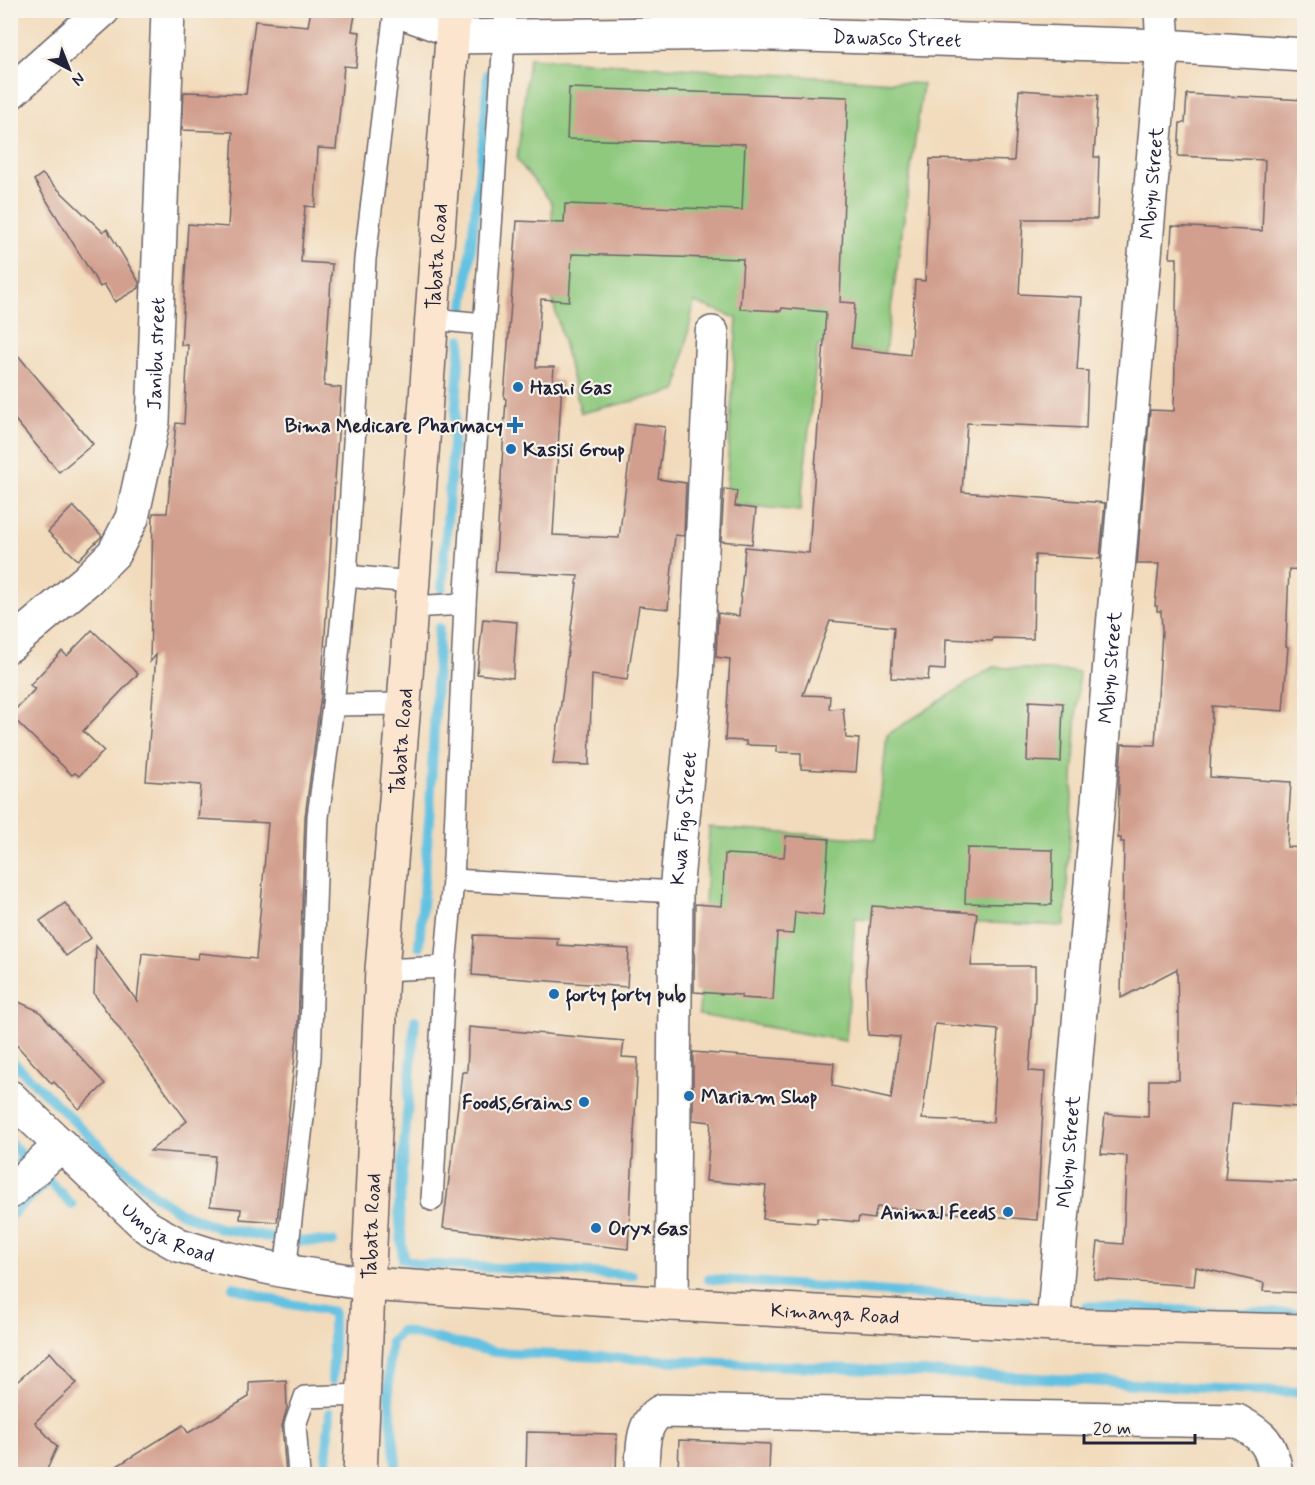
<svg xmlns="http://www.w3.org/2000/svg" width="1315" height="1485" viewBox="0 0 1315 1485" font-family="Mynerve,sans-serif">
  <style>
    .green { fill: #8ec97e; stroke: #58765c; stroke-width: 1.5 }
    .lines { fill: none; stroke-linecap: round; stroke-linejoin: round }
    .stream { stroke: #63c1e1; stroke-width: 10 }
    .building { fill: #d29f8e; fill-rule: evenodd }
    .lane-casing { stroke: #6b6368; stroke-width: 24 }
    .street-casing { stroke: #6b6368; stroke-width: 36 }
    .secondary-casing { stroke: #6b6368; stroke-width: 36 }
    .lane { stroke: #fff; stroke-width: 21 }
    .street { stroke: #fff; stroke-width: 33 }
    .secondary { stroke: #fbe5cf; stroke-width: 33 }
    .poi-dot { fill: #1f6fb2; stroke: #f7f3e8; stroke-width: 2 }
    .labels { text-anchor: middle; stroke-width: 4.5; stroke-linejoin: round; paint-order: stroke }
    .street-label { font-size: 20px; fill: #22223b; stroke: #f7f3e8 }
    .poi-label { font-size: 20px; font-weight: bold; fill: #22223b; stroke: #f7f3e8; text-anchor: start }
  </style>
  <rect width="100%" height="100%" fill="#f7f3e8"/>
  <filter id="ink" filterUnits="userSpaceOnUse"><feTurbulence type="fractalNoise" baseFrequency=".0167" numOctaves="2"/><feDisplacementMap in="SourceGraphic" scale="12" xChannelSelector="R" yChannelSelector="G"/><feConvolveMatrix kernelMatrix="1 2 1 2 8 2 1 2 1" color-interpolation-filters="sRGB"/></filter>
  <filter id="wash" filterUnits="userSpaceOnUse"><feTurbulence type="fractalNoise" baseFrequency=".008" numOctaves="4" result="noise"/><feDisplacementMap in="SourceGraphic" scale="24" xChannelSelector="R" yChannelSelector="G"/><feGaussianBlur stdDeviation="1.35" result="paint"/><feColorMatrix in="noise" values="0 0 0 0 0 0 0 0 0 0 0 0 0 0 0 0 0 1.4 0 .05"/><feComposite in="paint" operator="in"/></filter>
  <g filter="url(#wash)">
    <rect width="100%" height="100%" fill="#f2dbbc"/>
    <g class="green">
      <path d="M529 58 923 84 885 352 818 345 800 511 725 503 737 318 694 302 677 391 581 413 551 293 553 259 552 203 517 160Z"/>
      <path d="M993 667 1079 672 1065 926 855 918 846 1041 699 1015 709 828 876 839 887 735Z"/>
    </g>
    <g class="lines">
      <g class="stream">
        <path d="M492 16V10"/>
        <path d="M464 308 484 136 488 74"/>
        <path d="M442 589 461 339"/>
        <path d="M419 946 430 807 439 628"/>
        <path d="M415 1020 399 1207 403 1259 420 1264 632 1275"/>
        <path d="M10 1059 111 1157 152 1193 181 1213 219 1228 276 1238"/>
        <path d="M10 1143 25 1157 15 1167"/>
        <path d="M10 1216 48 1180 72 1205"/>
        <path d="M299 1241 333 1242"/>
        <path d="M709 1279 1028 1302"/>
        <path d="M233 1287 280 1302 333 1312V1361L332 1380"/>
        <path d="M1086 1306 1244 1313H1304"/>
        <path d="M325 1474 330 1413"/>
        <path d="M397 1474 389 1395V1364L391 1342 401 1331 495 1352 1040 1378 1249 1391 1304 1392"/>
      </g>
    </g>
    <g id="blocks">
      <g class="building">
        <path d="M311 10H356L352 31 360 32 356 67 344 66 336 149 318 148 315 207 305 206 301 262 332 264 324 386 341 388 321 695 305 817 298 1027 277 1222 240 1219 241 1209 210 1206 215 1156 150 1151 187 1121 94 994 96 946 137 1001 142 953 198 959 199 953 256 959 268 823 198 819 201 785 146 781 156 655 150 662 153 513H167L176 423 184 424 188 345H181L188 224 228 227 233 132 182 130 184 92 246 94 255 21 308 26Z"/>
        <path d="M569 88 848 97 840 302 855 303 851 348 910 355 915 280 925 281 930 159 1014 161 1019 90 1098 95 1094 157H1099L1097 219H1023L1019 294 1082 297 1077 370 1088 371 1086 428 967 423 962 492 1105 503 1100 559 1035 555 1033 639 993 638 992 641 946 639 945 670 929 669 928 680 891 678 894 627 830 621 803 695 830 696 829 709 843 708 846 738 859 739 856 772 801 769V753L777 752V746L746 745V741L725 740 730 659 716 657 718 613 739 616 745 547 809 553 826 312 782 308 781 311 740 309 743 259 572 254 569 301 541 299 536 367H554L553 380 562 381 553 535 619 538 634 423 665 427 658 479 686 483 684 536 675 535 668 609 639 606 627 680 592 675 589 765 553 764 578 576 495 572 506 399 504 398 517 221 564 223 565 204 742 210 745 144 567 139Z"/>
        <path d="M1187 94 1305 100V456L1302 509H1305V564H1300L1299 570 1289 569 1286 646 1288 647 1283 711 1212 706 1210 777 1291 782 1287 847 1305 848V1051H1300L1297 1107 1232 1103 1225 1179 1305 1182V1293L1263 1291 1264 1283 1196 1267 1194 1286 1094 1279 1098 1242 1123 1244 1127 1156 1101 1154 1105 1114 1148 1117 1149 1080H1179V1013H1178L1177 969 1121 998 1124 842H1121V838H1118L1119 778 1122 744 1155 745 1162 631 1161 611H1157V606H1155L1159 564H1137L1150 410 1174 411 1177 258H1170L1172 226 1262 231 1265 160 1178 156 1180 123H1185Z"/>
        <path d="M42 174 103 232 107 229 139 282V288L115 302 104 284 100 287 34 180Z"/>
        <path d="M10 346 93 444 59 472 10 414Z"/>
        <path d="M724 489 737 491 735 506 756 509 752 544 721 541Z"/>
        <path d="M73 506 102 536 78 560 48 532Z"/>
        <path d="M483 619 517 622 513 678 477 674Z"/>
        <path d="M92 630 138 674 83 731 104 751 79 776 75 773 72 775 10 715 35 689 30 685 62 651 67 656Z"/>
        <path d="M1029 701 1063 703 1061 762 1027 761Z"/>
        <path d="M786 836 829 839 823 915 795 912 793 934 777 933 773 1000 741 998V995L694 992 695 904 722 906 725 854 784 857Z"/>
        <path d="M967 848 1053 850 1052 905 965 903Z"/>
        <path d="M65 903 91 938 66 956 40 921Z"/>
        <path d="M872 906 977 913 971 966H1035V996L1029 1071 1045 1072 1037 1220 877 1207 874 1219 859 1217 858 1222 817 1218V1223L763 1219 766 1186 706 1181 711 1122 693 1120V1052L834 1063 832 1086 891 1099 900 1037 868 1035 866 971ZM935 1024 998 1030 993 1122 922 1119Z"/>
        <path d="M474 935 558 938 557 945 629 949 627 987 472 975Z"/>
        <path d="M10 998 39 1011 105 1084 79 1109 54 1082 52 1084 10 1038Z"/>
        <path d="M469 1027 624 1041 622 1057 638 1058 628 1249 443 1228 462 1072H467Z"/>
        <path d="M50 1352 77 1383 35 1422 57 1447 45 1474H10V1388Z"/>
        <path d="M286 1380 287 1408 282 1426 286 1474H104L183 1425 188 1433 249 1397V1382Z"/>
        <path d="M527 1432 617 1434 616 1474H526Z"/>
        <path d="M679 1440 770 1444 769 1474H678Z"/>
      </g>
    </g>
  </g>
  <g filter="url(#ink)">
    <use href="#blocks" fill-opacity="0" stroke="#6b6368" stroke-width="1.5"/>
    <g class="lines">
      <defs>
        <g id="lane">
          <path d="M395 16 453 37"/>
          <path d="M432 319 484 324"/>
          <path d="M346 576 412 582"/>
          <path d="M411 607 465 604"/>
          <path d="M333 705 404 704"/>
          <path d="M453 880 465 604 506 10"/>
          <path d="M382 970 445 967 453 880 676 892"/>
          <path d="M432 1200 445 967"/>
          <path d="M285 1271 310 1057 318 817 333 705 346 576 365 259 395 10"/>
          <path d="M299 1474 295 1425 305 1397 364 1395"/>
        </g>
        <g id="street">
          <path id="s1" d="M453 37 741 33 1163 46 1304 55"/>
          <path d="M10 93 103 10"/>
          <path id="s2" d="M10 645 87 580 114 553 132 518 153 422 168 10"/>
          <path id="s3" d="M10 1097 147 1227 179 1245 211 1255 285 1271 368 1284"/>
          <path d="M10 1192 61 1145"/>
          <path id="s4" d="M672 1304 676 892 696 679 712 333"/>
          <path id="s5" d="M1053 1325 1163 46 1161 10"/>
          <path d="M642 1474C643 1453 640 1422 662 1411L1237 1421C1263 1435 1272 1444 1276 1474"/>
        </g>
        <g id="secondary">
          <path id="s6" d="M368 1284 672 1304 1053 1325 1304 1331"/>
          <path id="s7" d="M360 1474 382 970 404 704 454 10"/>
        </g>
      </defs>
      <use href="#lane" class="lane-casing"/>
      <use href="#street" class="street-casing"/>
      <use href="#secondary" class="secondary-casing"/>
      <use href="#lane" class="lane"/>
      <use href="#street" class="street"/>
      <use href="#secondary" class="secondary"/>
    </g>
  </g>
  <g class="poi-dot">
    <circle cx="518" cy="387" r="6"/>
    <path d="M512 416h6v6h6v6h-6v6h-6v-6h-6v-6h6z"/>
    <circle cx="511" cy="449" r="6"/>
    <circle cx="554" cy="994" r="6"/>
    <circle cx="689" cy="1096" r="6"/>
    <circle cx="584" cy="1102" r="6"/>
    <circle cx="1008" cy="1212" r="6"/>
    <circle cx="596" cy="1228" r="6"/>
  </g>
  <g class="labels">
    <g class="street-label">
      <text dy="7" stroke="none"><textPath href="#s1" startOffset="444">Dawasco Street</textPath></text>
      <text dy="7" stroke="none"><textPath href="#s5" startOffset="1146">Mbiyu Street</textPath></text>
      <text dy="7" stroke="none"><textPath href="#s7" startOffset="1220">Tabata Road</textPath></text>
      <text dy="7" stroke="none"><textPath href="#s2" startOffset="345">Janibu street</textPath></text>
      <text dy="7" stroke="none"><textPath href="#s5" startOffset="660">Mbiyu Street</textPath></text>
      <text dy="7" stroke="none"><textPath href="#s7" startOffset="734">Tabata Road</textPath></text>
      <text dy="7" stroke="none"><textPath href="#s4" startOffset="486">Kwa Figo Street</textPath></text>
      <text dy="7" stroke="none"><textPath href="#s5" startOffset="174">Mbiyu Street</textPath></text>
      <text dy="7" stroke="none"><textPath href="#s7" startOffset="248">Tabata Road</textPath></text>
      <text dy="7" stroke="none"><textPath href="#s3" startOffset="210">Umoja Road</textPath></text>
      <text dy="7" stroke="none"><textPath href="#s6" startOffset="468">Kimanga Road</textPath></text>
    </g>
    <g class="poi-label">
      <text x="530" y="394">Hashi Gas</text>
      <text x="503" y="432" text-anchor="end">Bima Medicare Pharmacy</text>
      <text x="523" y="456">Kasisi Group</text>
      <text x="566" y="1001">forty forty pub</text>
      <text x="701" y="1103">Mariam Shop</text>
      <text x="572" y="1109" text-anchor="end">Foods,Grains</text>
      <text x="996" y="1219" text-anchor="end">Animal Feeds</text>
      <text x="608" y="1235">Oryx Gas</text>
    </g>
  </g>
  <rect width="1315" height="1485" fill="none" stroke="#f7f3e8" stroke-width="36"/>
  <g transform="translate(69 69) rotate(138)" stroke="#f7f3e8" stroke-width="4.5" paint-order="stroke">
  <path d="M0-4.5L10 22L0 15L-10 22Z" fill="#22223b"/>
  <text y="-9" font-size="16" font-weight="bold" text-anchor="middle" fill="#22223b">N</text>
  </g>
  <path d="M1084 1434v9h111v-9" fill="none" stroke="#22223b" stroke-width="3"/>
  <text x="1093" y="1434" font-size="18" fill="#22223b" stroke="#f7f3e8" stroke-width="4.5" paint-order="stroke">20 m</text>
</svg>
